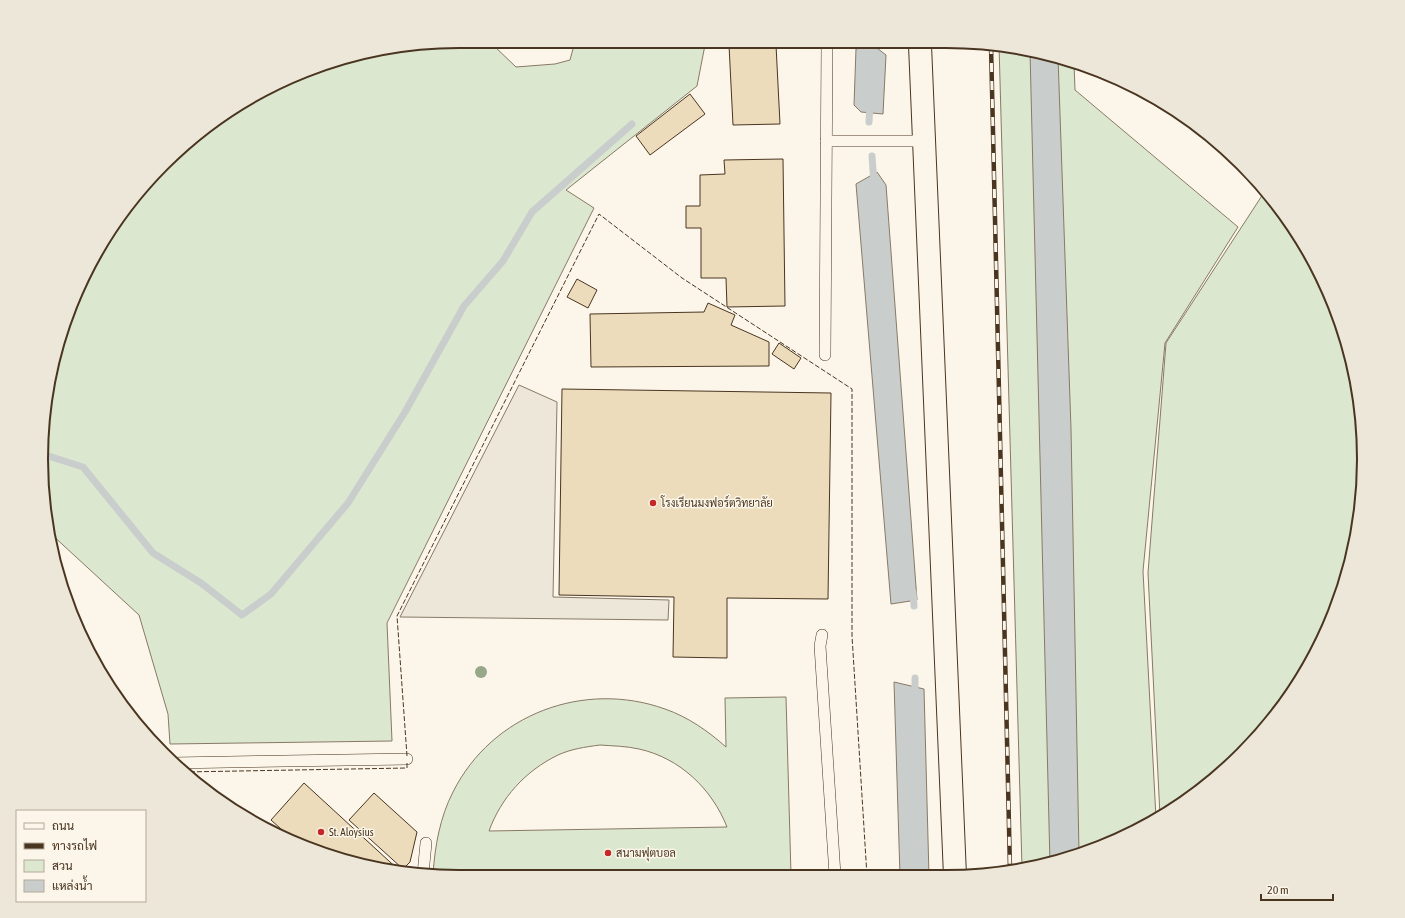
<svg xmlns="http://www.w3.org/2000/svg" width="1405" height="918" viewBox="0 0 1405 918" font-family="'Asap Condensed',Sarabun,sans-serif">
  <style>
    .green { fill: #dce7d0; stroke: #887966; fill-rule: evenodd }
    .parking { fill: #ede7d9; stroke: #887966 }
    .water { fill: #c9cecd; stroke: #887966 }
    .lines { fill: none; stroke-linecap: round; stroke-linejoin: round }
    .stream { stroke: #c9cecd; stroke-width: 7 }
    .building { fill: #ecdcbc; stroke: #4a3520 }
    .service-casing { stroke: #4a3520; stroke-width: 12 }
    .secondary-casing { stroke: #4a3520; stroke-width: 24 }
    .service { stroke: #fbf6e9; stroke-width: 11 }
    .secondary { stroke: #fbf6e9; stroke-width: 22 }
    .rail-casing { stroke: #4a3520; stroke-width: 4.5 }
    .rail { stroke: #fbf6e9; stroke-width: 3; stroke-dasharray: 9; stroke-linecap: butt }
    .fence { stroke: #4a3520; stroke-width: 1; stroke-dasharray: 5 2; stroke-linecap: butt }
    .tree { fill: #96a887 }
    .poi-dot { fill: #c62828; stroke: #fbf6e9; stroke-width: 1.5 }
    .labels { text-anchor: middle; stroke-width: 3; stroke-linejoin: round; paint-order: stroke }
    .poi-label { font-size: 11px; fill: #4a3520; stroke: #fbf6e9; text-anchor: start }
    .rim { fill: none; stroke: #4a3520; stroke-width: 2 }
  </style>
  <rect width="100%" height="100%" fill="#fbf6e9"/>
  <g class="green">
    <path d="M404 45H493L516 67 555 64 570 60 574 45H705L697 86 566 190 594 208 387 623 392 741 170 744 168 714 139 615 50 533 42 487V432L63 324 97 250 128 204 183 145 227 112 325 63Z"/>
    <path d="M999 45 1054 55 1074 63 1075 90 1238 227 1165 343 1143 571 1156 818 1131 834 1054 863 1022 868Z"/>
    <path d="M1265 191 1277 204 1321 274 1350 351 1363 431 1360 513 1342 593 1308 668 1260 734 1201 790 1160 816 1148 573 1166 343Z"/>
    <path d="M786 697 791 875 433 874C435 846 440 817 453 792 492 714 584 680 665 709 688 717 708 731 726 747L725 698ZM600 745C613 746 626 746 639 749 680 758 712 789 727 827L489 831C501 798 525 771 558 755 571 749 585 747 600 745Z"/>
  </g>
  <path class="parking" d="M519 385 557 402 553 597 669 600 668 620 400 617Z"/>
  <g class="water">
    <path d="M873 45 886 55 883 114 861 112 854 105 856 49Z"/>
    <path d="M1030 51 1058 57 1071 429 1079 853 1050 864Z"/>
    <path d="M877 172 886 185 917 600 891 604 856 184Z"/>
    <path d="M894 682 924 689 929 876H900Z"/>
  </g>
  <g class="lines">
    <g class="stream">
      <path d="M869 122 870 104"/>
      <path d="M872 156 874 184"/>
      <path d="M42 454 83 467 153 553 201 583 242 615 271 594 348 503 405 412 464 306 503 261 532 212 632 124"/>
      <path d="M913 592 914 606"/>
      <path d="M915 678V696"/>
    </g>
  </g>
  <g class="building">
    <path d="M729 45H776L780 124 733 125Z"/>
    <path d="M690 94 705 114 650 155 636 136Z"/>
    <path d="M783 159 785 306 727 307 726 278H701V228H686V206H700V175L725 174 724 160Z"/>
    <path d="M577 279 597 290 588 308 567 297Z"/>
    <path d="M708 303 735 315 731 325 769 342V366L591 367 590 314 704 312Z"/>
    <path d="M779 343 801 358 794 369 772 354Z"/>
    <path d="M562 389 831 393 828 599 727 598V658L673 657 674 597 559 595Z"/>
    <path d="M304 783 402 873 299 845 271 820Z"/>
    <path d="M374 793 417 832 410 862 403 869 349 820Z"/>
  </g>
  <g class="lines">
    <defs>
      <g id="service">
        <path d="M826 141H923"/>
        <path d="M825 355 827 45"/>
        <path d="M822 635 820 646 835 875"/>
        <path d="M173 763 407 759"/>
        <path d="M423 874 426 843"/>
      </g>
      <path id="secondary" d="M920 45 955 876"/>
    </defs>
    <use href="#service" class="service-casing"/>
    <use href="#secondary" class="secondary-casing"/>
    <use href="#service" class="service"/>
    <use href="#secondary" class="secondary"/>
    <defs>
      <path id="rail" d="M991 45 1010 870"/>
    </defs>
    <use href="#rail" class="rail-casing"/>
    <use href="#rail" class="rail"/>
    <g class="fence">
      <path d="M407 756 397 616 599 214 682 278 852 389V636L867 876"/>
      <path d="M183 772 407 768V762"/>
    </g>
  </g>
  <circle class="tree" cx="481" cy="672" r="6"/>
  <g class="poi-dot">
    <circle cx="653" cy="503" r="4"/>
    <circle cx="321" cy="832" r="4"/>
    <circle cx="608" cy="853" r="4"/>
  </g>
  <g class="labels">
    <g class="poi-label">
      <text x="661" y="507">โรงเรียนมงฟอร์ตวิทยาลัย</text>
      <text x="329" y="836">St. Aloysius</text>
      <text x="616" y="857">สนามฟุตบอล</text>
    </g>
  </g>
  <path d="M0 0H1405V918H0ZM459 48H946A411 411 0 0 1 1357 459V459A411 411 0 0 1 946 870H459A411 411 0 0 1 48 459V459A411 411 0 0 1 459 48Z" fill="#ede7d9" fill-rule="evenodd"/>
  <path class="rim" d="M459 48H946A411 411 0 0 1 1357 459V459A411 411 0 0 1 946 870H459A411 411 0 0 1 48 459V459A411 411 0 0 1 459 48Z"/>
  <rect x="16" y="810" width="130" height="92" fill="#fbf6e9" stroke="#b4a999"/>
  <rect x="24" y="823" width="20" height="6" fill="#fbf6e9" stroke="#b4a999"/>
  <text x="52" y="830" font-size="12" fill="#4a3520">ถนน</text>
  <rect x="24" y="843" width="20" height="6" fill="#4a3520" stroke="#b4a999"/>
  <text x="52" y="850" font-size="12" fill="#4a3520">ทางรถไฟ</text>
  <rect x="24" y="860" width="20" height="12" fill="#dce7d0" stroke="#b4a999"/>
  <text x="52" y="870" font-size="12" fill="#4a3520">สวน</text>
  <rect x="24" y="880" width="20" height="12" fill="#c9cecd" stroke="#b4a999"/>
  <text x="52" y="890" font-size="12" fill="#4a3520">แหล่งน้ำ</text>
  <path d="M1261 894v6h72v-6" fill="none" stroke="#4a3520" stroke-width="2"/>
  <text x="1267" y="894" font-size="12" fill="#4a3520" stroke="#fbf6e9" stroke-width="3" paint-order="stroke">20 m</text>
</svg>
